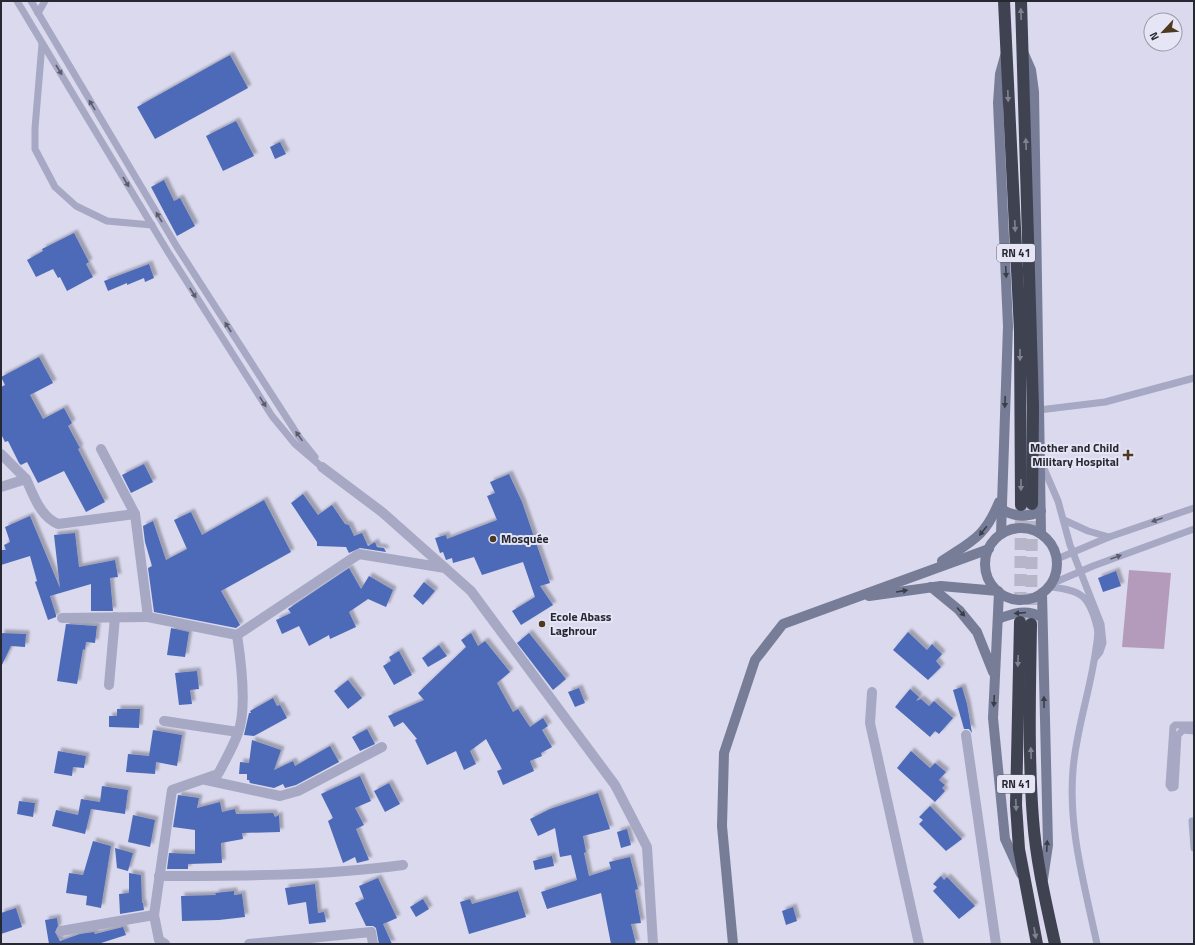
<svg xmlns="http://www.w3.org/2000/svg" width="1195" height="945" viewBox="0 0 1195 945" font-family="'Titillium Web',sans-serif">
  <style>
    .grass { fill: #b59bbb }
    .building { fill: #4d6ab8; filter: url(#shadow) }
    .lines { fill: none; stroke-linecap: round; stroke-linejoin: round }
    .highway-tunnel { stroke: #b6b6c8; stroke-width: 12; stroke-dasharray: 12 6; stroke-linecap: butt }
    .lane { stroke: #a7a8c4; stroke-width: 7 }
    .street { stroke: #a7a8c4; stroke-width: 10 }
    .secondary { stroke: #787d97; stroke-width: 10 }
    .highway { stroke: #3e4251; stroke-width: 12 }
    .oneway { fill: #818393 }
    .oneway2 { fill: #5a5c6c }
    .oneway3 { fill: #3a3e4a }
    .poi-dot { fill: #4e3a21; stroke: #e5e5f6; stroke-width: 1.5 }
    .labels { text-anchor: middle; stroke-width: 4; stroke-linejoin: round; paint-order: stroke }
    .shield { fill: #e5e5f6; stroke: #5f616c; stroke-width: 1 }
    .shield-label { font-size: 11px; font-weight: bold; fill: #262931 }
    .poi-label { font-size: 12px; font-weight: bold; fill: #262931; stroke: #e5e5f6; text-anchor: start }
  </style>
  <defs>
    <filter id="shadow"><feDropShadow dx="3.5" dy="-3.5" stdDeviation="1" flood-color="#0004"/></filter>
  </defs>
  <rect width="100%" height="100%" fill="#dad9ee"/>
  <path class="grass" d="M1129 570 1171 573 1164 649 1122 647Z"/>
  <g class="building">
    <path d="M230 55 248 88 155 139 137 107Z"/>
    <path d="M236 121 254 156 223 171 206 136Z"/>
    <path d="M280 142 286 154 275 159 270 147Z"/>
    <path d="M164 180 174 201 180 198 195 226 177 236 151 187Z"/>
    <path d="M74 233 89 262 86 264 93 277 67 291 60 277 58 278 53 269 36 277 27 260 43 251 42 249Z"/>
    <path d="M149 264 154 278 145 282 144 278 127 285V283L108 291 104 281Z"/>
    <path d="M39 357 53 383 30 395 43 419 64 408 72 423 68 426 80 448 78 449 105 502 86 512 64 471 38 483 27 462 21 465 19 463 8 441 5 442 1 434V387L5 385 1 377Z"/>
    <path d="M144 464 153 482 131 493 122 475Z"/>
    <path d="M509 474 522 502 550 583 540 586 553 605 521 625 512 611 535 597 523 562 482 575 474 557 453 563 452 558 446 560 443 552 440 553 435 538 446 535 447 539 497 520 487 496 495 493 490 482Z"/>
    <path d="M303 494 318 515 332 505 345 524 349 525 354 536 362 533 368 546 375 542 377 547 384 548 386 552 360 548 349 553 346 547 317 546V542L291 503Z"/>
    <path d="M264 500 291 552 221 591 240 625 236 628 154 612 148 568 152 566 145 542 143 526 153 521 166 560 187 549 174 520 191 512 202 535Z"/>
    <path d="M30 516 60 588 54 535 75 533 79 567 115 560 118 577 110 578 113 611H91V584L50 596 56 615V617L48 620 35 582 37 581 30 556 1 565V550H6L4 545 10 542 5 527Z"/>
    <path d="M349 568 361 589 369 576 393 590 386 607 368 599 349 612 356 627 330 639 329 635 309 646 299 626 282 634 276 620 291 613 288 609Z"/>
    <path d="M1116 571 1121 586 1103 592 1098 578Z"/>
    <path d="M424 582 435 591 423 605 413 596Z"/>
    <path d="M66 624 97 626 95 643 86 642 85 650 83 649 77 684 57 681Z"/>
    <path d="M171 628 189 632 185 657 167 655Z"/>
    <path d="M908 632 927 650 932 644 942 654 936 661 941 667 928 680 893 650Z"/>
    <path d="M1 633 26 634 25 647 11 646 1 667Z"/>
    <path d="M471 633 478 646 485 641 510 672 497 683 513 712 518 709 530 727 543 718 548 726 542 730 552 747 541 753 542 756 530 761 534 771 503 785 497 771 502 769 486 739 470 751 476 764 464 770 456 751 427 765 415 740 417 739 403 722 394 727 388 716 424 700 418 693 466 647 461 640Z"/>
    <path d="M529 633 566 679 553 690 517 643Z"/>
    <path d="M439 645 447 656 428 667 422 658Z"/>
    <path d="M399 651 412 675 394 685 383 666 391 661 389 657Z"/>
    <path d="M197 671 199 689 190 690 192 704 179 705 175 673Z"/>
    <path d="M348 680 362 698 348 709 334 691Z"/>
    <path d="M962 687 967 704 972 733 969 729H964L953 690Z"/>
    <path d="M579 688 585 703 575 707 568 692Z"/>
    <path d="M910 689 919 697 916 701 921 699 929 706 934 701 953 718 939 734 935 731 930 737 895 707Z"/>
    <path d="M273 698 277 706 280 705 287 718 254 736 244 735 249 713H251L250 711Z"/>
    <path d="M117 709H140L139 728 109 727V716H117Z"/>
    <path d="M367 729 375 744 360 751 352 737Z"/>
    <path d="M153 730 182 735 177 766 156 762 155 774 126 772 128 754 149 756Z"/>
    <path d="M252 740 281 750 274 770 293 761 295 766 330 746 339 762 296 785 285 788 283 784 274 788 250 783 249 780H247V774H239L240 762 249 763Z"/>
    <path d="M58 751 86 756 84 768 73 767 72 776 54 773Z"/>
    <path d="M911 751 930 768 935 763 946 772 939 780 945 785 942 788 945 791 935 802 897 768Z"/>
    <path d="M360 776 371 801 355 808 364 825 356 829 369 860 357 863 355 857 343 863 328 821 333 818 321 794Z"/>
    <path d="M389 783 400 804 385 812 374 791Z"/>
    <path d="M102 786 128 790 125 814 91 809 85 834 52 826 56 810 78 815 81 799 100 802Z"/>
    <path d="M598 793 610 829 583 836 586 852 584 853 589 876 611 869 609 862 630 857 638 889 635 890 641 923 631 924 636 944H611L601 893 547 909 541 892 577 880 571 855 560 857 555 828 538 836 530 819 550 809Z"/>
    <path d="M178 795 199 798 197 808 220 802 222 812 235 809 236 814 273 813 275 817 279 815 280 832 242 833 243 839 221 843 222 863 188 864V869H167L169 853 195 854V830L173 827Z"/>
    <path d="M19 801 35 803 33 817 17 814Z"/>
    <path d="M930 806 962 839 946 851 919 824 923 820 919 817Z"/>
    <path d="M133 815 155 820 150 847 128 842Z"/>
    <path d="M627 829 631 845 621 848 617 832Z"/>
    <path d="M93 841 111 846 101 908 86 905 87 896 66 893 69 873 83 875Z"/>
    <path d="M115 848 133 853 128 871 117 868Z"/>
    <path d="M552 856 554 866 535 870 533 861Z"/>
    <path d="M129 873 141 875 142 903H143L144 910 120 914 119 894 129 893Z"/>
    <path d="M941 876 944 880 947 877 975 906 959 919 933 891 937 887 933 884Z"/>
    <path d="M378 878 397 918 383 924 392 944H379L376 928 373 926H366L355 903 364 899 359 886Z"/>
    <path d="M315 884 318 913 324 912 326 922 309 924 306 902 288 905 285 888Z"/>
    <path d="M234 891V895L242 894 245 917 219 920 182 921 181 896 216 895 215 893Z"/>
    <path d="M518 891 526 917 469 934 460 902 470 899 472 904Z"/>
    <path d="M423 899 429 909 416 917 410 907Z"/>
    <path d="M793 907 797 921 786 925 782 911Z"/>
    <path d="M16 908 22 927 1 934V913Z"/>
    <path d="M57 918 58 926 55 932 60 941 80 934 94 932 95 934 123 927 126 935 98 944H49L45 920Z"/>
  </g>
  <g class="lines">
    <g class="highway-tunnel">
      <path d="M1020 622 1021 505"/>
      <path d="M1031 623 1032 504"/>
    </g>
    <g class="lane">
      <path d="M17 1 168 252 272 416 295 444 322 467"/>
      <path d="M31 1 177 247 299 437 315 457"/>
      <path d="M38 13 45 1"/>
      <path d="M42 44 35 128V149L55 187 76 206 107 221 152 225"/>
      <path d="M1039 410 1105 402 1194 378"/>
      <path d="M1042 464 1058 501 1070 545 1101 624 1103 643 1100 652 1096 657"/>
      <path d="M1064 520 1088 531 1109 537"/>
      <path d="M1057 559 1109 537 1194 508"/>
      <path d="M1051 584 1093 566 1194 529"/>
      <path d="M1050 587C1081 590 1089 595 1097 627 1099 634 1097 641 1096 648 1091 689 1076 729 1073 770 1068 829 1085 887 1097 944"/>
      <path d="M1194 725H1175L1173 727 1169 785 1171 788 1175 787 1178 735 1183 730 1194 731"/>
      <path d="M1192 821 1194 848"/>
    </g>
    <g class="street">
      <path d="M101 449 135 514"/>
      <path d="M1 454 26 479"/>
      <path d="M322 467 382 512 471 591 615 785 647 847 653 944"/>
      <path d="M1 487 26 479C34 496 40 516 58 524L135 514 148 617 237 635 359 554 445 568"/>
      <path d="M62 618 148 617"/>
      <path d="M109 685 115 617"/>
      <path d="M872 692 870 723 919 944"/>
      <path d="M164 721 238 732"/>
      <path d="M966 735 996 944"/>
      <path d="M206 780 280 796 298 791 382 747"/>
      <path d="M159 876C240 876 322 876 403 865"/>
      <path d="M61 931 154 915"/>
      <path d="M165 944 159 940 154 915 172 790 218 774C225 761 233 747 238 733 247 709 241 661 237 635"/>
      <path d="M249 944 371 932 373 944"/>
    </g>
    <g class="secondary">
      <path d="M1024 54 1031 70 1034 92 1041 534"/>
      <path d="M1001 509C1014 517 1027 518 1041 511"/>
      <circle cx="1021" cy="564" r="36"/>
      <path d="M1001 534 1008 326 998 103 1000 74 1005 56"/>
      <path d="M942 561C972 541 985 537 999 502"/>
      <path d="M931 587 959 610 977 632 993 672"/>
      <path d="M999 592 993 718 1005 839 1021 874"/>
      <path d="M1042 593 1048 845 1043 879"/>
      <path d="M869 596 941 586 998 591"/>
      <path d="M998 619C1014 613 1026 609 1042 617"/>
      <path d="M733 944 722 826 724 753 755 660 783 624 989 549"/>
    </g>
    <g class="highway">
      <path d="M1004 1 1020 331 1021 505"/>
      <path d="M1021 1 1033 408 1032 504"/>
      <path d="M1020 622 1016 805 1019 849 1037 944"/>
      <path d="M1031 624C1030 689 1028 754 1033 819 1036 861 1046 903 1055 944"/>
    </g>
  </g>
  <defs><path id="oneway-solid" d="M-6-.8H1V-3.2L6.5 0L1 3.2V.8H-6Z"/></defs>
  <g class="oneway">
    <use href="#oneway-solid" transform="translate(1021 14) rotate(-92)"/>
    <use href="#oneway-solid" transform="translate(1008 96) rotate(88)"/>
    <use href="#oneway-solid" transform="translate(1026 144) rotate(-92)"/>
    <use href="#oneway-solid" transform="translate(1015 226) rotate(87)"/>
    <use href="#oneway-solid" transform="translate(1020 355) rotate(90)"/>
    <use href="#oneway-solid" transform="translate(1021 485) rotate(90)"/>
    <use href="#oneway-solid" transform="translate(1018 661) rotate(92)"/>
    <use href="#oneway-solid" transform="translate(1031 753) rotate(-92)"/>
    <use href="#oneway-solid" transform="translate(1016 805) rotate(88)"/>
    <use href="#oneway-solid" transform="translate(1035 933) rotate(80)"/>
  </g>
  <g class="oneway2">
    <use href="#oneway-solid" transform="translate(59 70) rotate(59)"/>
    <use href="#oneway-solid" transform="translate(92 105) rotate(-121)"/>
    <use href="#oneway-solid" transform="translate(126 182) rotate(59)"/>
    <use href="#oneway-solid" transform="translate(159 217) rotate(-121)"/>
    <use href="#oneway-solid" transform="translate(193 293) rotate(58)"/>
    <use href="#oneway-solid" transform="translate(228 327) rotate(-123)"/>
    <use href="#oneway-solid" transform="translate(263 402) rotate(58)"/>
    <use href="#oneway-solid" transform="translate(299 436) rotate(-125)"/>
    <use href="#oneway-solid" transform="translate(1157 520) rotate(161)"/>
    <use href="#oneway-solid" transform="translate(1116 557) rotate(-20)"/>
  </g>
  <g class="oneway3">
    <use href="#oneway-solid" transform="translate(1006 272) rotate(87)"/>
    <use href="#oneway-solid" transform="translate(1005 402) rotate(92)"/>
    <use href="#oneway-solid" transform="translate(983 531) rotate(129)"/>
    <use href="#oneway-solid" transform="translate(902 591) rotate(-9)"/>
    <use href="#oneway-solid" transform="translate(961 612) rotate(48)"/>
    <use href="#oneway-solid" transform="translate(1020 613) rotate(175)"/>
    <use href="#oneway-solid" transform="translate(994 701) rotate(93)"/>
    <use href="#oneway-solid" transform="translate(1044 702) rotate(-91)"/>
    <use href="#oneway-solid" transform="translate(1047 846) rotate(-87)"/>
  </g>
  <g class="poi-dot">
    <path d="M1126 449h4v4h4v4h-4v4h-4v-4h-4v-4h4z"/>
    <circle cx="493" cy="539" r="4"/>
    <circle cx="542" cy="624" r="4"/>
  </g>
  <g class="labels">
    <g class="shield">
      <rect x="997" y="244" width="38" height="18" rx="3"/>
      <rect x="997" y="775" width="38" height="18" rx="3"/>
    </g>
    <g class="shield-label">
      <text x="1016" y="257">RN 41</text>
      <text x="1016" y="788">RN 41</text>
    </g>
    <g class="poi-label">
      <text x="1119" y="452" text-anchor="end">Mother and Child<tspan x="1119" dy="14">Military Hospital</tspan></text>
      <text x="501" y="543">Mosquée</text>
      <text x="550" y="621">Ecole Abass<tspan x="550" dy="14">Laghrour</tspan></text>
    </g>
  </g>
  <rect width="1195" height="945" fill="none" stroke="#262931" stroke-width="4"/>
  <g transform="translate(1163 32) rotate(244)"><circle r="19" fill="#e5e5f6" stroke="#999aa7"/>
  <path d="M0-3L7 15L0 10L-7 15Z" fill="#4e3a21"/>
  <text y="-6" font-size="11" font-weight="bold" text-anchor="middle" fill="#262931">N</text>
  </g>
</svg>
